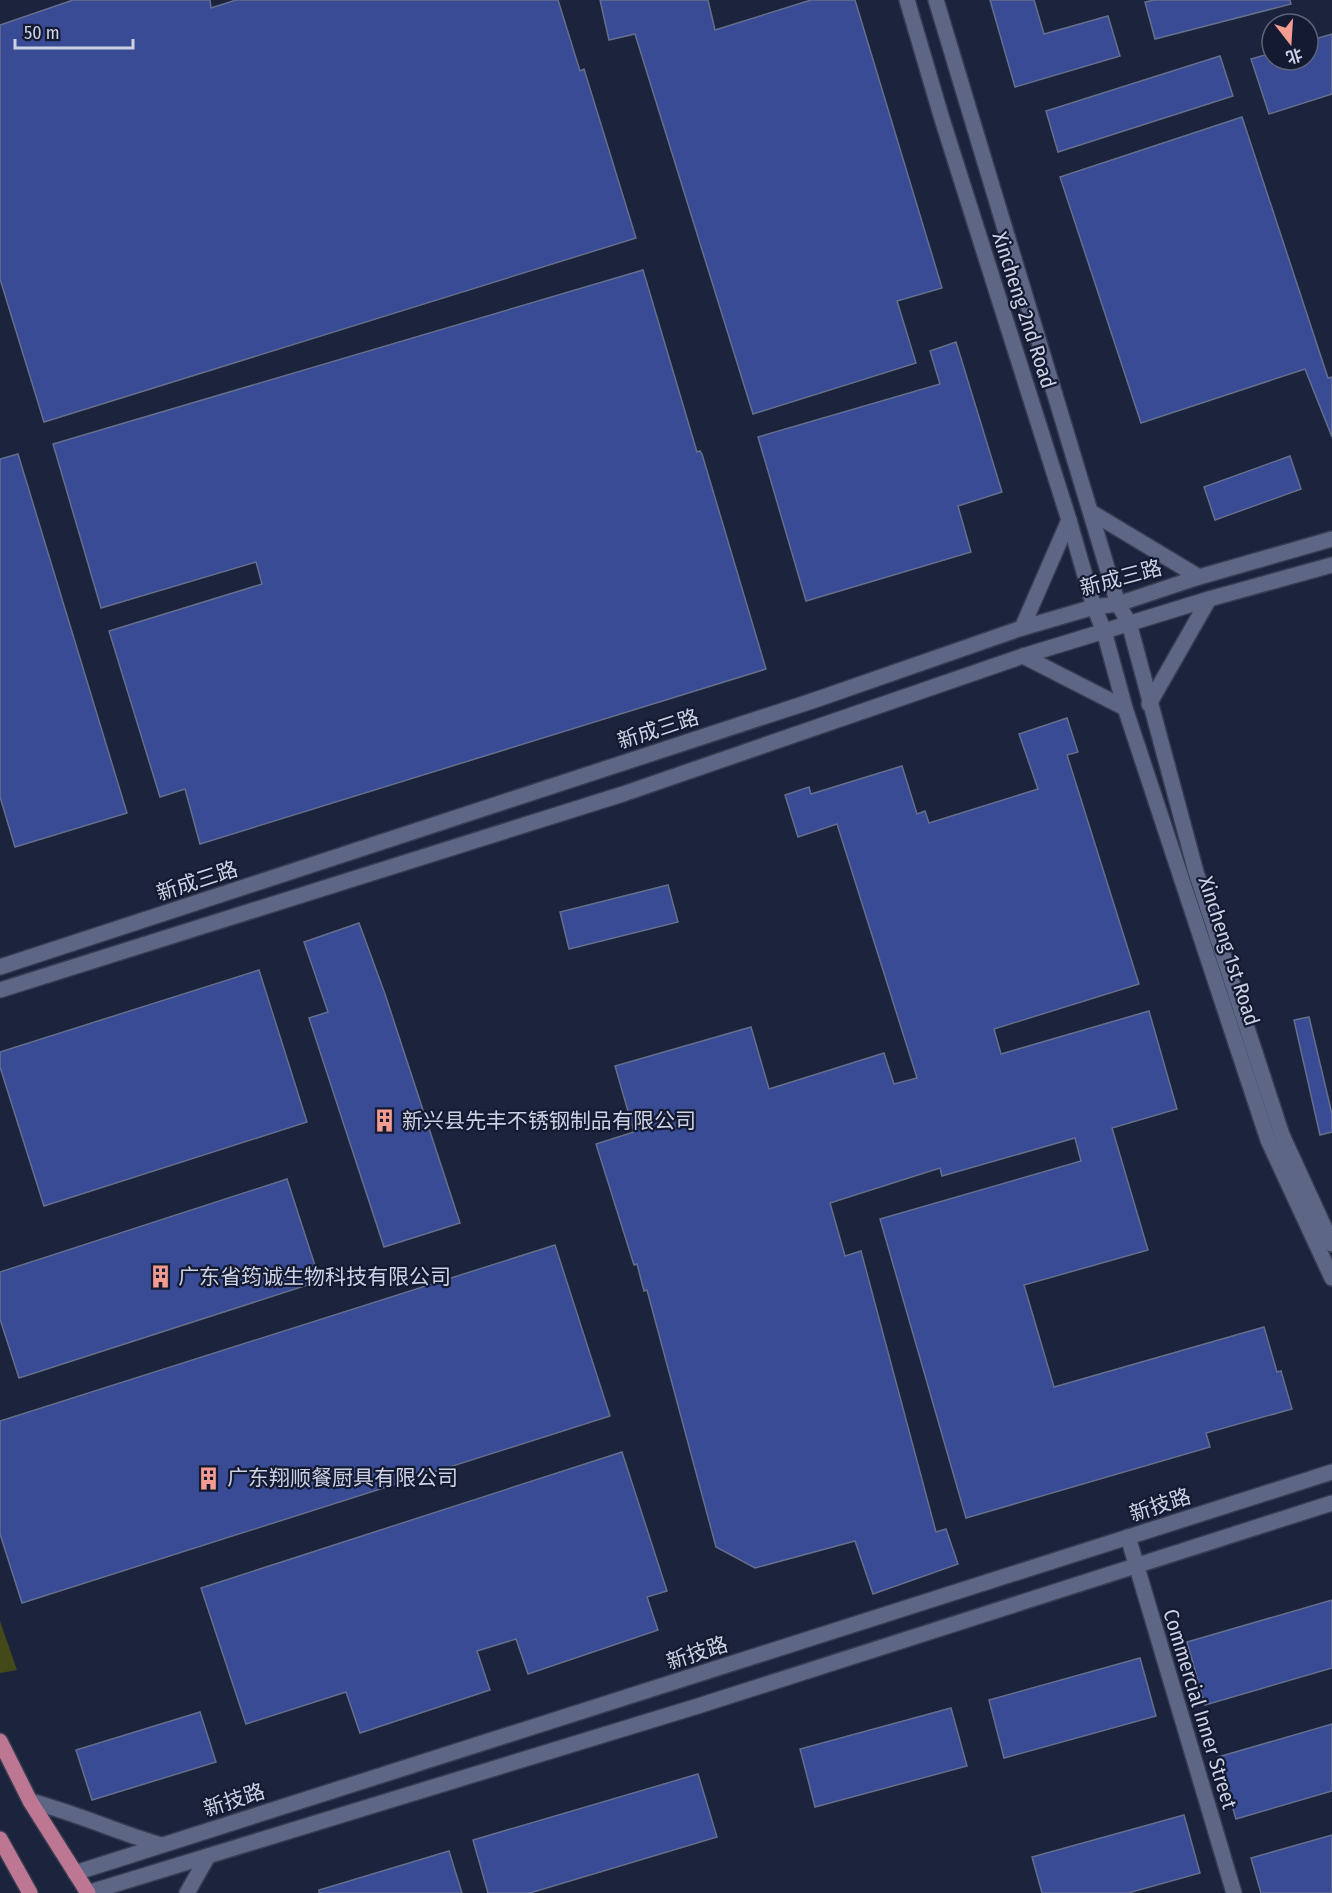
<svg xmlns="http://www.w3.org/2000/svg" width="1332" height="1893" viewBox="0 0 1332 1893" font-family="'Fira Sans Condensed','Noto Sans SC',sans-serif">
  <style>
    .green { fill: #434919 }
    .building { fill: #384b94; stroke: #646e8d; stroke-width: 1.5 }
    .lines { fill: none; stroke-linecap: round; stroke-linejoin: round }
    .minor-casing { stroke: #363c51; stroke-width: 18 }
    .major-casing { stroke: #363c51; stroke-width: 18 }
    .minor { stroke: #5d6785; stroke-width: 15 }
    .major { stroke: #be7793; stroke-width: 15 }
    .labels { text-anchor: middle; stroke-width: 4.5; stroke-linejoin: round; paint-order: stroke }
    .street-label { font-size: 21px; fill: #ccd2e3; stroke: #131a32 }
    .poi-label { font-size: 21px; fill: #ccd2e3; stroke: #131a32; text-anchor: start }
  </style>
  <rect width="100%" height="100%" fill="#1c233d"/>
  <path class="green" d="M0 1621 17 1670 0 1673Z"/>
  <g class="building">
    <path d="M73 0H210L211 8 236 0H558L580 71 584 69 636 238 44 422 0 279V25Z"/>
    <path d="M600 0H708L715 30 811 0H855L942 288 897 301 916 363 753 414 635 34 609 40Z"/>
    <path d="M990 0H1034L1044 34 1108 16 1120 56 1015 87Z"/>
    <path d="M1154 0H1290L1291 4 1155 39 1145 2Z"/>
    <path d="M1332 34V94L1269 114 1251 59 1272 53V60H1308V41Z"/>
    <path d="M1220 56 1233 96 1058 152 1046 111Z"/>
    <path d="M1242 117 1328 378 1332 377V437L1305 369 1141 423 1060 177Z"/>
    <path d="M643 270 697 452 700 451 702 454 766 669 200 844 185 789 160 797 109 631 262 584 256 562 101 608 53 444Z"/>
    <path d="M956 342 1002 492 958 506 971 552 806 601 758 437 940 384 930 351Z"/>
    <path d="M18 454 127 813 15 847 0 797V459Z"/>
    <path d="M1290 456 1301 489 1215 520 1204 487Z"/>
    <path d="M1067 718 1078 752 1067 755 1139 984 994 1029 1001 1054 1149 1011 1177 1109 1112 1128 1148 1250 1024 1285 1054 1387 1264 1327 1277 1372 1281 1371 1292 1409 1206 1433 1210 1447 966 1518 880 1219 1081 1161 1075 1138 942 1176 940 1168 830 1203 845 1256 861 1251 936 1532 946 1529 958 1564 873 1594 855 1541 755 1568 716 1547 647 1290 644 1291 637 1264 634 1265 596 1144 634 1132 615 1066 751 1027 769 1089 884 1053 894 1084 917 1078 837 824 798 837 785 795 809 787 811 794 902 766 917 814 925 811 929 823 1038 789 1019 734Z"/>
    <path d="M668 885 678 922 569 949 560 912Z"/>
    <path d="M359 923 385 994 460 1223 384 1247 309 1018 328 1012 304 942Z"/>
    <path d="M259 970 307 1122 44 1206 0 1067V1052Z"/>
    <path d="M1309 1017 1332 1114V1132L1320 1135 1294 1020Z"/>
    <path d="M287 1179 320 1281 19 1378 0 1319V1272Z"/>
    <path d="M555 1245 610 1416 22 1603 0 1534V1421Z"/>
    <path d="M622 1452 667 1591 647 1597 658 1630 528 1674 516 1639 477 1651 490 1690 360 1733 346 1692 246 1724 201 1588Z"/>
    <path d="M1332 1600V1668L1205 1705 1187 1642Z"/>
    <path d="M1140 1658 1156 1716 1004 1758 989 1700Z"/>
    <path d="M951 1708 967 1766 815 1807 800 1749Z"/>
    <path d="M200 1712 216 1762 92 1800 76 1750Z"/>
    <path d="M1332 1724V1791L1236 1819 1218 1757Z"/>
    <path d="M698 1774 717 1837 530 1893H488L473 1840Z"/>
    <path d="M1184 1815 1200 1873 1128 1893H1042L1032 1857Z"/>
    <path d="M1332 1835V1893H1261L1251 1858Z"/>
    <path d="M449 1851 462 1893H319V1890Z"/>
  </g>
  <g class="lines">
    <defs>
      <g id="minor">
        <path d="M907 0 942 119 1069 520 1094 607 1104 631 1125 708 1268 1140 1332 1278"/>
        <path d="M936 0 1118 604 1129 623 1196 872 1282 1135 1332 1244"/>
        <path d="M1091 512 1199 577"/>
        <path d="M1022 628 1069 520"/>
        <path d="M1023 656 1125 708"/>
        <path d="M1149 704 1209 599"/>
        <path d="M0 967 815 700 1022 628 1094 607 1118 604 1199 577 1332 539"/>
        <path d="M0 990 623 794 1023 656 1209 599 1332 565"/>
        <path d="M1128 1537 1234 1893"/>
        <path d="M30 1801C76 1813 117 1832 161 1845"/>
        <path d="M75 1873 1332 1472"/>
        <path d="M87 1893 698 1706 1332 1503"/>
        <path d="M187 1893 208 1856"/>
      </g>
      <g id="major">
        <path d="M0 1741 30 1801 88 1893"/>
        <path d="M0 1839 30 1893"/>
      </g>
    </defs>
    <use href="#minor" class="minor-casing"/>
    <use href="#major" class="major-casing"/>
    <use href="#minor" class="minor"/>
    <use href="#major" class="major"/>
  </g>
  <defs>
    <symbol id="building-bare" viewBox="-9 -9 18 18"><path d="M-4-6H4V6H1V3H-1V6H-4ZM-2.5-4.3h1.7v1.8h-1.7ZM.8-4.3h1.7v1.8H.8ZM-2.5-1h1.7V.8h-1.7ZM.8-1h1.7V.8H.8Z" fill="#f59c92" stroke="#131a32" stroke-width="2.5" paint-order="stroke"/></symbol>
  </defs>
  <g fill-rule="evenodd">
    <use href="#building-bare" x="368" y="1104" width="33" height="33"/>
    <use href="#building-bare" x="144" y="1260" width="33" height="33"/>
    <use href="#building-bare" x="192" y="1462" width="33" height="33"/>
  </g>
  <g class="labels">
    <g class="street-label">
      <text transform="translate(1024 310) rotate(72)" y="7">Xincheng 2nd Road</text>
      <text transform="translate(1121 578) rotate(-15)" y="7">新成三路</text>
      <text transform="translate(658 729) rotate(-18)" y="7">新成三路</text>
      <text transform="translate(197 881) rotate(-18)" y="7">新成三路</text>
      <text transform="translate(1229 951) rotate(72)" y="7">Xincheng 1st Road</text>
      <text transform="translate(1160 1505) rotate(-18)" y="7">新技路</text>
      <text transform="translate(697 1653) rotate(-18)" y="7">新技路</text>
      <text transform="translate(1200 1709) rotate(73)" y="7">Commercial Inner Street</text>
      <text transform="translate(234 1800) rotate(-18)" y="7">新技路</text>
    </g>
    <g class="poi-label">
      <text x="402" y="1128">新兴县先丰不锈钢制品有限公司</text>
      <text x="178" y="1284">广东省筠诚生物科技有限公司</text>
      <text x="227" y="1485">广东翔顺餐厨具有限公司</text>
    </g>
  </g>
  <g transform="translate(1290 42) rotate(163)"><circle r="28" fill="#131a32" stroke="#5d6479" stroke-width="1.5"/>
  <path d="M0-4.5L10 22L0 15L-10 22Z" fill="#f59c92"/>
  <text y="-9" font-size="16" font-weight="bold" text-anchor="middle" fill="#ccd2e3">北</text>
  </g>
  <path d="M15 39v9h118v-9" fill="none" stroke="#ccd2e3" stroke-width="3"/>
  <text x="24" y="39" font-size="18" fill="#ccd2e3" stroke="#131a32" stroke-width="4.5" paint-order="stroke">50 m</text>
</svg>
